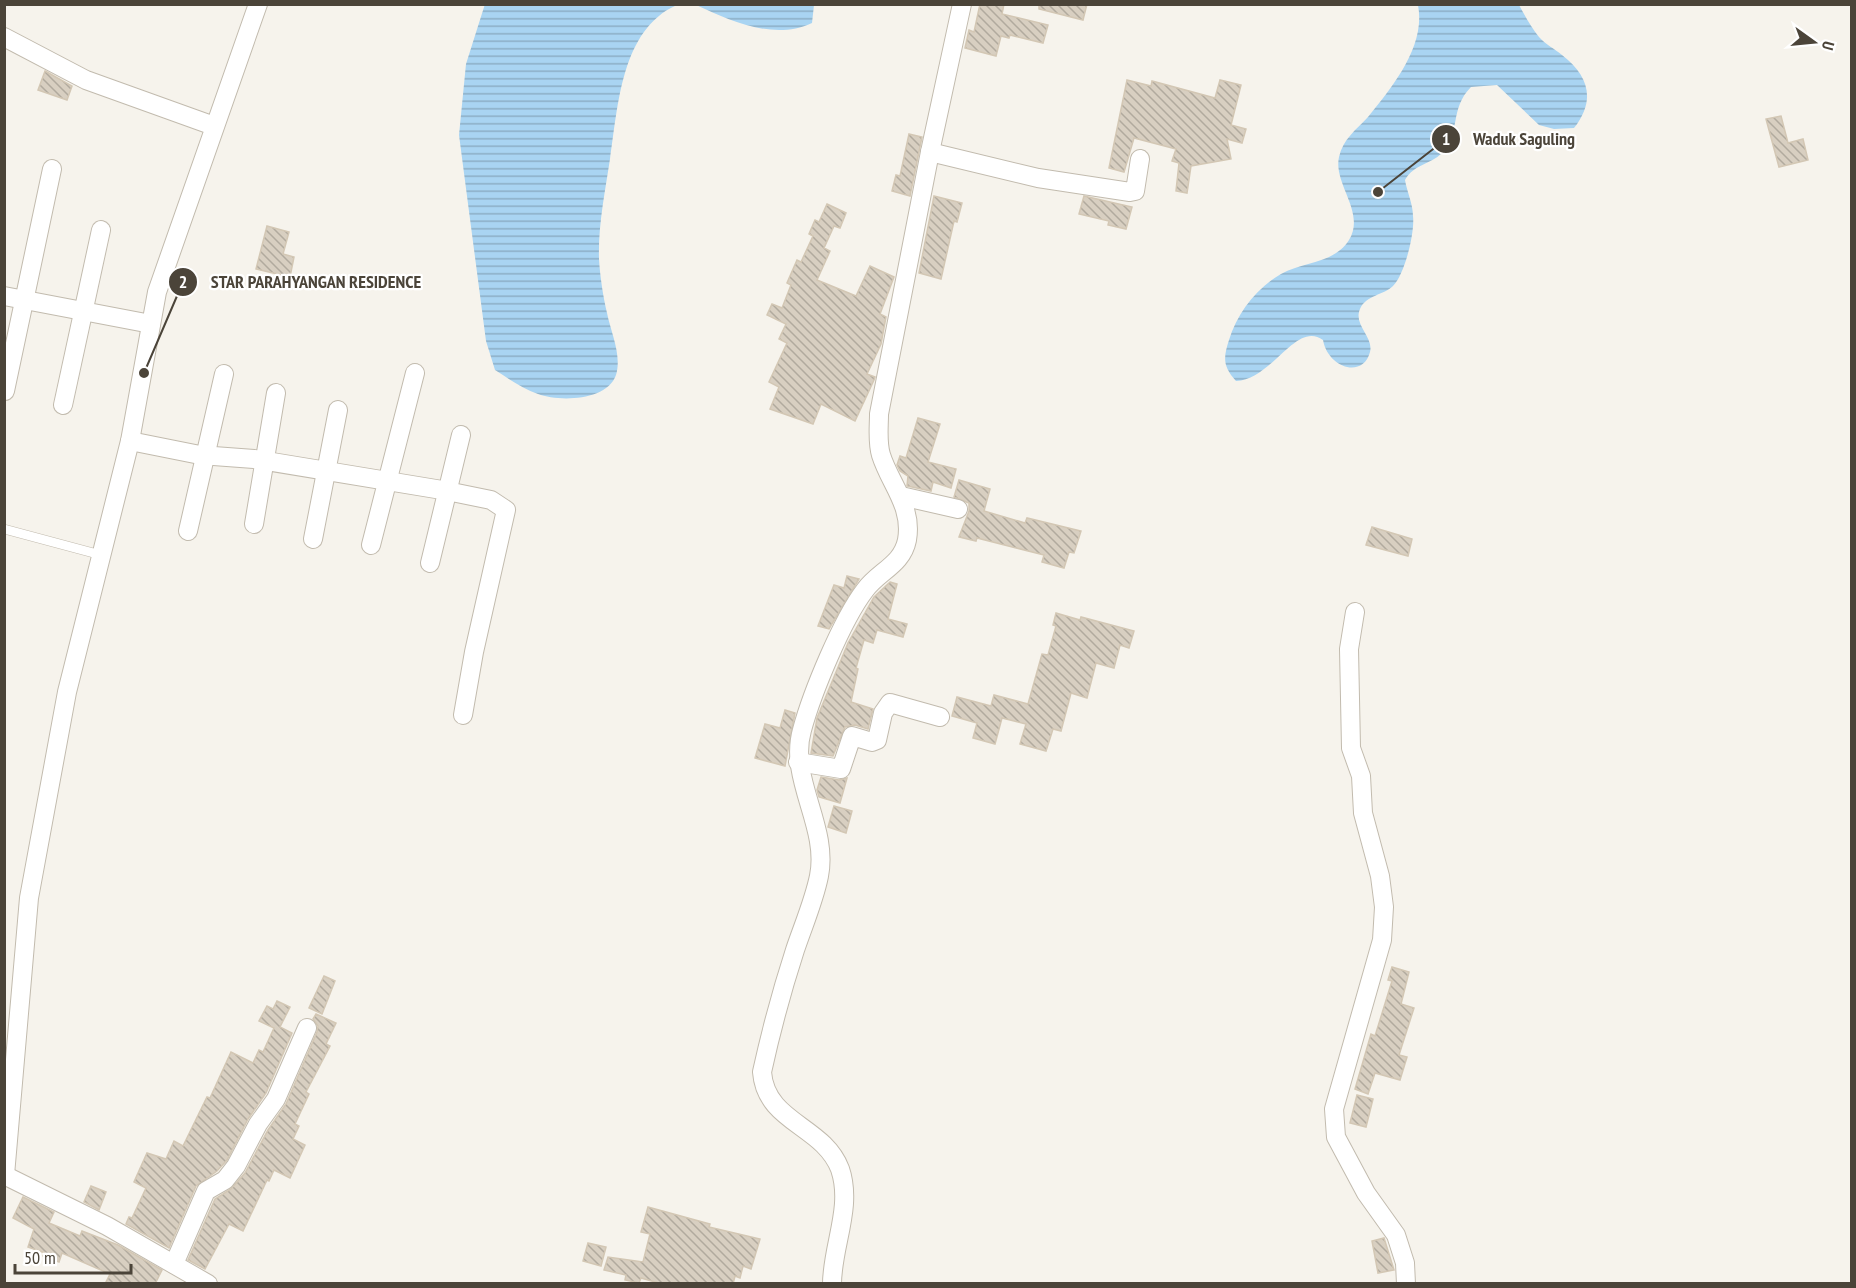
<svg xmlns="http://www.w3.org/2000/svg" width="1856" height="1288" viewBox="0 0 1856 1288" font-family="'PT Sans Narrow',sans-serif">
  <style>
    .water { fill: url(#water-rules) }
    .building { fill: url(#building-back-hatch); stroke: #d3c7b4; stroke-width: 1.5 }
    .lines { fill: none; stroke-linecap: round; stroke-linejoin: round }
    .lane-casing { stroke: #c2bbae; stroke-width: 10 }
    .street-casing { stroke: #c2bbae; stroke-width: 20 }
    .lane { stroke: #fff; stroke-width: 9 }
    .street { stroke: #fff; stroke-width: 18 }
    .leader { fill: none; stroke: #4b4439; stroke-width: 2 }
    .callout-dot { fill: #4b4439; stroke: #fff; stroke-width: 2 }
    .mark-label { font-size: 18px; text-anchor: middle; font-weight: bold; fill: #fff }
    .callout-label { font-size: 18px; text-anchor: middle; font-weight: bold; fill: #4b4439; stroke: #fff; stroke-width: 4.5; stroke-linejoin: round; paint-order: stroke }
  </style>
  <defs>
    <pattern id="water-rules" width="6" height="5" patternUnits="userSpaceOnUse" patternTransform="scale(1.5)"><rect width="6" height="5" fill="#a9d4f2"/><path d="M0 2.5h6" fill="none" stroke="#8caec5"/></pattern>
    <pattern id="building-back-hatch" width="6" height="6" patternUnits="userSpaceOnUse" patternTransform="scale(1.5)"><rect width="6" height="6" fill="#d8cfc1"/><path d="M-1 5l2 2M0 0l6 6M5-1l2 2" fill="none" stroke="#b1aa9e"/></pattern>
  </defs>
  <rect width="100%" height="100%" fill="#f6f3ec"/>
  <g class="water">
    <path d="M485 4 677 5C621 29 618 107 610 159 605 192 598 226 599 259 600 276 603 296 607 313 611 333 622 355 616 375 607 401 559 402 538 394 523 389 509 379 495 370L486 341 459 135 466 64Z"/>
    <path d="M696 5H814L812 23C774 41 731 21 696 5Z"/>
    <path d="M1418 5H1519C1525 16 1531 27 1539 37 1545 44 1555 49 1562 55 1589 76 1596 100 1574 128L1554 129 1539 125 1497 85 1471 87C1449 109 1461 134 1442 153 1430 165 1414 164 1405 180 1407 192 1413 204 1413 216 1415 232 1405 274 1393 286 1384 295 1366 295 1360 309 1353 325 1374 337 1370 352 1363 379 1328 368 1323 340 1296 320 1272 380 1236 381 1223 367 1223 358 1229 340 1237 314 1256 288 1281 274 1304 261 1334 264 1349 240 1366 212 1333 184 1339 157 1343 139 1356 130 1368 117 1393 86 1426 46 1418 5Z"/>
  </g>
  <g class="building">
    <path d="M980 4H1004L1002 14 1048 25 1043 43 1010 35 1009 38 1001 36 996 56 965 48 969 30 974 32Z"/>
    <path d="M1039 4H1087L1083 20 1039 9Z"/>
    <path d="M45 71 72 86 67 100 38 90Z"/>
    <path d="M1127 80 1151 86 1152 81 1215 98 1220 80 1241 85 1231 125 1246 129 1242 143 1227 139 1231 159 1191 166 1187 193 1176 191 1179 163 1172 161 1176 149 1134 138 1124 172 1109 168Z"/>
    <path d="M1781 116 1788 143 1803 139 1808 160 1779 167 1766 119Z"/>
    <path d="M909 134 922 137 910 196 892 191 896 175 900 176Z"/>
    <path d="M934 196 962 203 957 222 954 221 941 279 919 273Z"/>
    <path d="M1084 196 1132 207 1126 229 1108 225 1109 221 1079 214Z"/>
    <path d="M827 204 846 213 840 228 834 226 824 248 830 251 817 280 856 296 870 266 894 277 880 314 886 317 881 344 867 374 875 377 874 380 855 421 821 404 813 424 770 409 779 387 769 382 787 343 779 339 786 324 767 315 772 304 782 308 791 285 787 283 797 260 801 262 813 236 809 234 815 220 819 222Z"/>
    <path d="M267 226 289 232 283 254 294 257 290 277 256 269Z"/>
    <path d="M918 418 940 424 928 462 956 469 951 488 933 482 931 491 907 486 908 476 900 471 897 465 900 456 906 458Z"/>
    <path d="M959 480 990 489 984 511 1025 523 1027 518 1081 531 1074 553 1069 552 1064 568 1042 562 1044 555 977 538 976 541 959 537 969 511V503L954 497Z"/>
    <path d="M1372 527 1412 539 1408 556 1366 545Z"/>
    <path d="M847 576 859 579 829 629 818 626 834 585 844 588Z"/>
    <path d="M890 582 897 584 888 619 907 624 903 637 877 630 873 643 864 640 856 668 858 669 851 702 873 709 868 729 855 725 845 727 833 756 811 753 817 718 848 643 874 597Z"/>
    <path d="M1056 613 1080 620 1081 617 1134 631 1129 648 1120 645 1114 668 1096 663 1087 698 1071 693 1061 731 1053 729 1046 751 1020 744 1026 724 1002 718 995 744 973 738 977 723 952 716 957 697 991 706 994 695 1028 704 1042 654 1048 655 1056 626 1053 625Z"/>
    <path d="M785 710 795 713 785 766 755 758 765 724 780 728Z"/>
    <path d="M821 777 839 780 847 778 840 803 819 797 817 790Z"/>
    <path d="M834 806 852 811 846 833 828 827Z"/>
    <path d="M1392 967 1409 972 1401 1004 1414 1008 1399 1055 1407 1057 1400 1080 1375 1073 1368 1094 1355 1089 1371 1034 1375 1036 1392 981 1388 980Z"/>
    <path d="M324 976 335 981 322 1014 309 1008Z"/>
    <path d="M277 1001 290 1007 280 1027 292 1033 266 1093 248 1119 227 1160 217 1171 196 1186 169 1248 126 1224 129 1217 132 1218 146 1188 134 1182 147 1153 166 1159 174 1141 183 1146 207 1097 210 1098 231 1052 253 1063 259 1050 263 1052 274 1028 259 1021 267 1006 273 1009Z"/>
    <path d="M316 1014 336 1023 326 1044 330 1046 306 1092 309 1094 295 1124 299 1126 293 1139 305 1145 290 1178 274 1170 269 1181 267 1180 243 1231 229 1224 205 1269 188 1260 215 1199 231 1189 245 1173 268 1130 286 1104 317 1032 318 1026 313 1019Z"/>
    <path d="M1357 1095 1373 1099 1366 1127 1350 1123Z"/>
    <path d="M91 1186 106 1192 99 1210 84 1202Z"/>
    <path d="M23 1197 54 1212 49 1223 80 1236 82 1231 118 1245 162 1270 155 1284H105L110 1274 62 1253 59 1262 43 1256 45 1253 28 1247 34 1229 13 1218Z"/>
    <path d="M648 1207 710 1224 709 1227 760 1239 751 1269 743 1266 740 1278 735 1276 733 1284H662L641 1278 639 1283 625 1280 626 1275 604 1270 608 1257 643 1262 650 1234 641 1232Z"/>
    <path d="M1384 1238 1394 1270 1378 1273 1372 1241Z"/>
    <path d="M588 1243 606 1247 601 1266 583 1261Z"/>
  </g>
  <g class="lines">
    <defs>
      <path id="lane" d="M4 529 101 555"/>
      <g id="street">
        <path d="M4 37 86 80 214 126"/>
        <path d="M930 152 1038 178 1130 192 1135 191 1140 159"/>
        <path d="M4 296 151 324"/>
        <path d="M5 391 52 169"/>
        <path d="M63 405 101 230"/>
        <path d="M130 441 200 455 254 459 442 490 491 500 506 510 474 652 463 715"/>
        <path d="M901 496 958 509"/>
        <path d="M254 524 276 393"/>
        <path d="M188 531 224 374"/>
        <path d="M313 539 338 410"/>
        <path d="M371 545 415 373"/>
        <path d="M430 563 461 435"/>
        <path d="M1355 612 1349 649 1351 748 1361 776 1363 813 1380 876 1384 907 1382 940 1334 1109 1336 1137 1366 1193 1396 1235 1405 1263 1406 1284"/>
        <path d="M798 762 841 769 852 736 872 742 877 740 883 713 890 703 940 717"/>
        <path d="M4 1175 107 1226 208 1284"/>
        <path d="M5 1175 29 898 67 692 130 441 157 292 258 4"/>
        <path d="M174 1264 206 1191 225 1180 236 1166 258 1124 276 1099 307 1028"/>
        <path d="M832 1284C832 1246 853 1207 840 1169 823 1125 766 1123 762 1072 771 1031 782 990 795 950 803 926 814 901 819 876 829 826 788 779 802 730 812 693 842 620 865 590 879 571 902 565 907 540 913 506 890 484 881 455 877 442 879 427 879 414L930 152 962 4"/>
      </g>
    </defs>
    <use href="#lane" class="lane-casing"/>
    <use href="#street" class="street-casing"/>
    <use href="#lane" class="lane"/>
    <use href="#street" class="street"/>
  </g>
  <path class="leader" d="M1378 192L1446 139M144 373L183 282"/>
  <g class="callout-dot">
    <circle cx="1378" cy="192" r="6"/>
    <circle cx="144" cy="373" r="6"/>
    <circle cx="1446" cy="139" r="15"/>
    <circle cx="183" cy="282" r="15"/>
  </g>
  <g class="mark-label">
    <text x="1446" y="145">1</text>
    <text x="183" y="288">2</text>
  </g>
  <g class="callout-label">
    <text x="1524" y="145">Waduk Saguling</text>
    <text x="316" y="288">STAR PARAHYANGAN RESIDENCE</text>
  </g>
  <rect width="1856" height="1288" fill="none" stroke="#4b4439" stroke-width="12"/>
  <g transform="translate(1814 42) rotate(105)" stroke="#ffffff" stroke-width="4.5" paint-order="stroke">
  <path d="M0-4.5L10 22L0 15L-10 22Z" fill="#4b4439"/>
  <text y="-9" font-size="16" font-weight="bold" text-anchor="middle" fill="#4b4439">U</text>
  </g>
  <path d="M15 1264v9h116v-9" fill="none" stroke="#4b4439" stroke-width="3"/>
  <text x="24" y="1264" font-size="18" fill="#4b4439" stroke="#ffffff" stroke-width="4.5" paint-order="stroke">50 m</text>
</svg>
